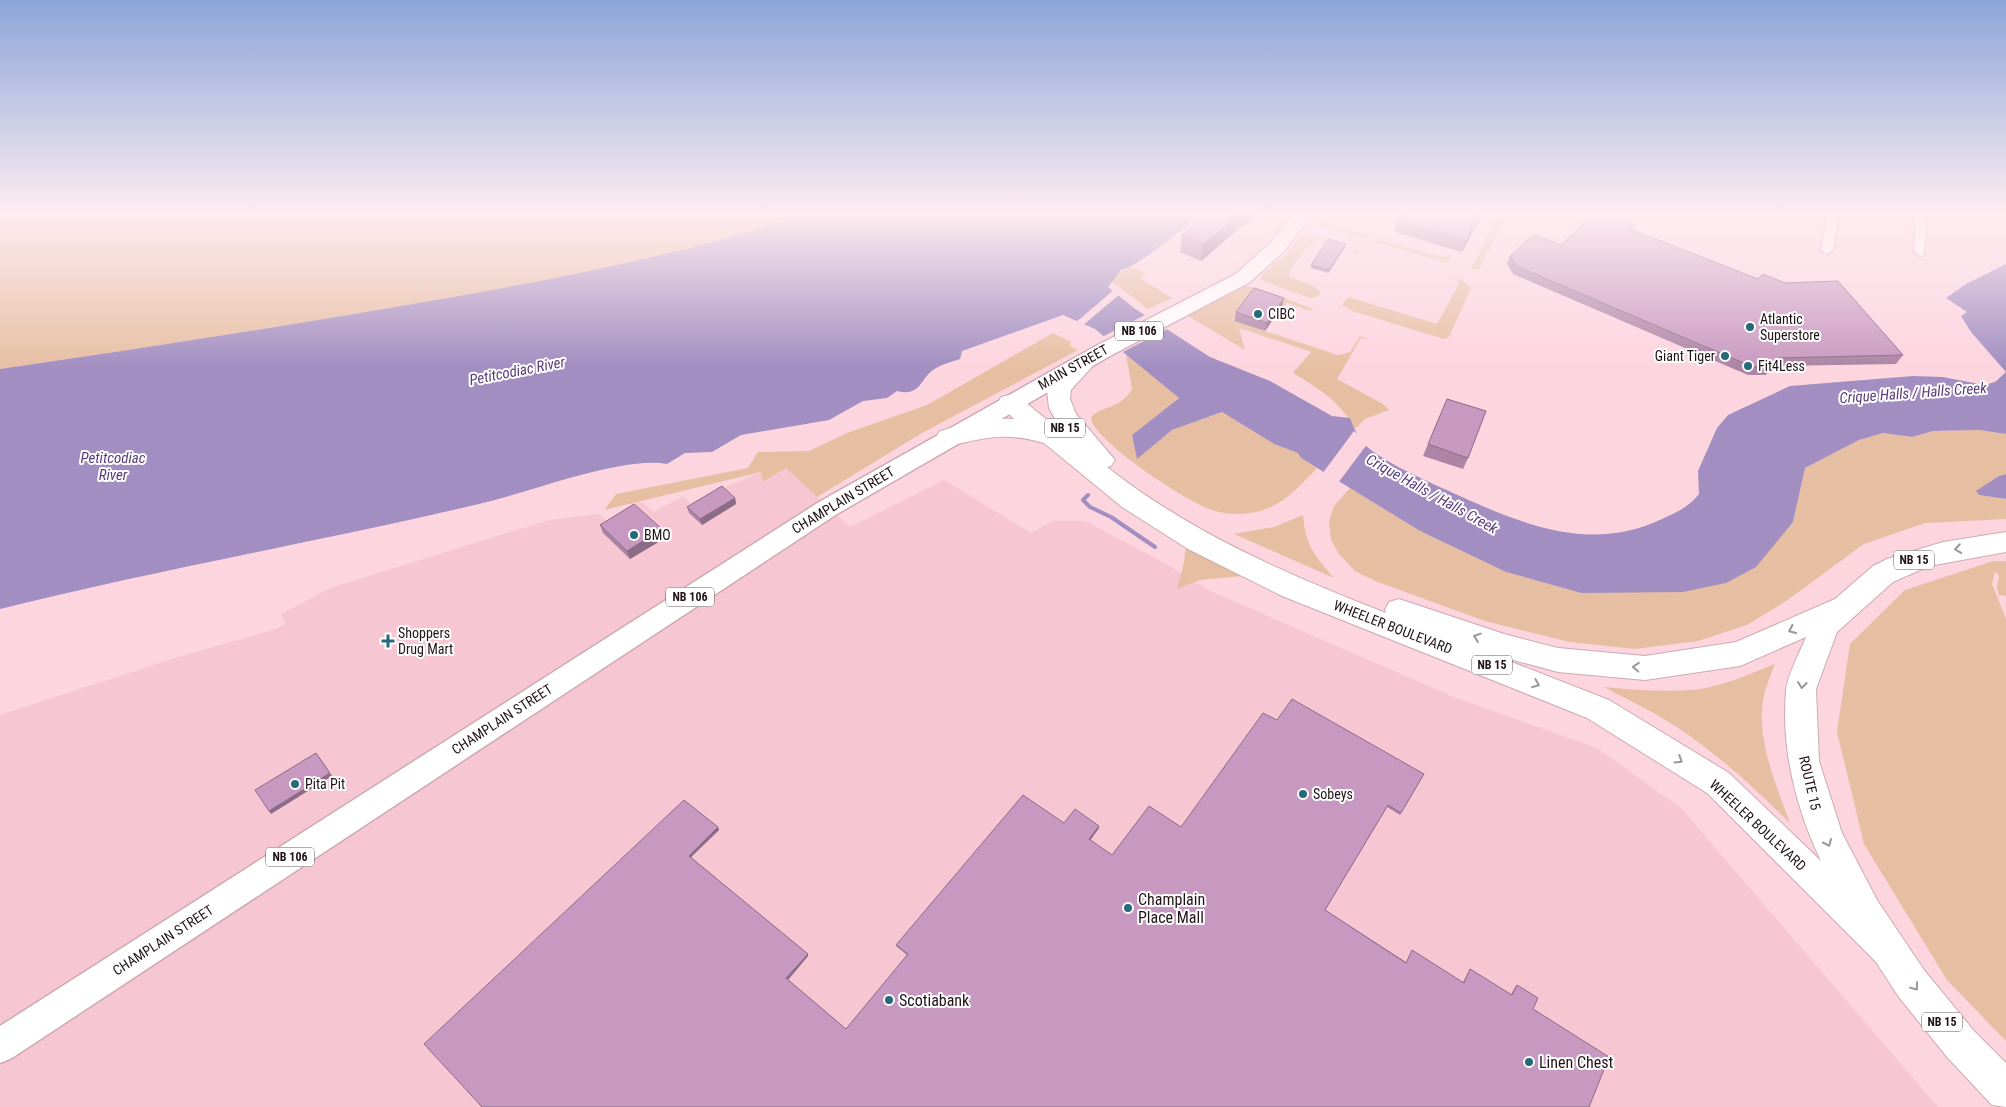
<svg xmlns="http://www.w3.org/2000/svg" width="2006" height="1107" viewBox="0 0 2006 1107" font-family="'Roboto Condensed',sans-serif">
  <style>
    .built { fill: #f6c7d3 }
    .green { fill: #e6bfa3 }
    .water { fill: #a28ec0 }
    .pier { fill: #fcd5df }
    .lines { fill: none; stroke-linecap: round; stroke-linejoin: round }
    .stream { stroke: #a28ec0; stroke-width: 4 }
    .street-casing { stroke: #cea9b3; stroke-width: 3 }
    .primary-casing { stroke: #cea9b3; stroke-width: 3 }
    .highway-casing { stroke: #cea9b3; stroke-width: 2 }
    .street { fill: #fff; fill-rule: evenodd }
    .primary { fill: #fff; fill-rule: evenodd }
    .highway { fill: #fff; fill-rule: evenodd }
    .wall { fill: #ac84a5 }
    .shaded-wall { fill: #8c6b86 }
    .building { fill: #c899c0; stroke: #8c6b86 }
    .oneway { stroke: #9b9597 }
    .poi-dot { fill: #25697a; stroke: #fff; stroke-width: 2 }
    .labels { text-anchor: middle; stroke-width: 4; stroke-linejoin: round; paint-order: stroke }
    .shield { fill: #fff; stroke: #635a5d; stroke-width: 1 }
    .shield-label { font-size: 12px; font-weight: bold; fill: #201317 }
    .poi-label { font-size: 14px; fill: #201317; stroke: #fff; text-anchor: start }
    .street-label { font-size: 14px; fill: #201317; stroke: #fff }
    .water-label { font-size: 15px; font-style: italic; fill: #583b7b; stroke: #fff }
    .near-poi-label { font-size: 16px; fill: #201317; stroke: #fff; text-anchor: start }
  </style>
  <rect width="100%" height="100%" fill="#fcd5df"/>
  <path class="built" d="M786 468 850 527 944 480 1031 533 1053 521H1085L1168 565 1208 590 1454 697 1597 748 1681 808 1938 1107H0V715L181 656 276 629 286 624 281 614 330 588 549 520 599 514 607 521 640 501 654 512 683 496 690 503 761 472 764 482Z"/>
  <g class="green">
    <path d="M0 213H809C685 254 558 279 430 301 287 326 144 348 0 369Z"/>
    <path d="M1320 213H1323L1318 221 1365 235 1368 231 1370 232 1365 239 1317 225 1314 221Z"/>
    <path d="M1500 213 1510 215 1498 231 1479 269H1471Z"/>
    <path d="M1310 235 1358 250 1359 252 1356 255 1354 254 1356 250 1318 239 1305 250 1289 271 1290 277 1314 286 1320 292 1319 296 1310 298 1263 281 1261 277 1264 273 1286 255 1301 236Z"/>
    <path d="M1381 235 1382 240 1445 258 1448 254 1451 256 1447 263 1376 242Z"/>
    <path d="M1131 267 1146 274 1140 278 1172 298 1148 309 1112 282 1116 275Z"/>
    <path d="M1450 278 1462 280 1471 288 1449 337 1444 339 1352 311 1342 305 1348 297 1437 324 1460 282Z"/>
    <path d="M1245 286 1257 288 1314 309 1310 311 1287 303 1285 306 1250 295 1232 320 1338 355 1350 352 1360 336 1369 339 1361 338 1337 379 1383 404 1389 410 1365 419 1355 429C1341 402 1318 388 1293 373L1311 352 1239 328 1245 350 1188 316Z"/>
    <path d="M1053 333 1071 342 1070 346 1078 350 922 433 817 497 786 468 763 482 761 472 604 510 616 494 748 468 758 452 809 451 847 433 927 405Z"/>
    <path d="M1126 354 1179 398 1132 435 1137 458 1172 430 1222 412 1274 444 1298 453 1301 458 1317 468C1298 488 1279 510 1250 513 1237 515 1224 514 1212 510 1189 503 1091 440 1091 417 1102 405 1120 410 1132 389Z"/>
    <path d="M1979 430 2006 434V474L1999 476 1979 495 2006 499V519L1925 523 1864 544 1786 601 1747 625 1698 641 1635 649 1570 642 1485 621 1375 581 1355 571 1339 554 1331 540 1329 521 1334 506 1350 488 1420 531 1506 572 1581 593 1793 522 1805 468 1859 440 1883 433 1911 437 1933 431Z"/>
    <path d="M1303 515C1305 545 1315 556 1334 578L1234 534 1274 527Z"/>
    <path d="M1186 545 1243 576 1200 580 1177 589 1184 562Z"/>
    <path d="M1993 561H2006V596L1999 595 1997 588 1999 575 1995 572 1992 584 2006 619V1041L1947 980 1864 844 1837 732 1850 644 1905 590Z"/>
    <path d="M1775 664C1771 675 1765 688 1763 700 1757 742 1776 785 1790 823 1753 787 1716 752 1672 724 1650 710 1626 699 1604 687 1634 690 1664 692 1693 690 1722 687 1749 674 1775 664Z"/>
  </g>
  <g class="water">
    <path d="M809 213H1197L1189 219 1192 220 1189 225C1176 233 1133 270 1122 269L1108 287 1134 308 1210 357 1270 381 1332 416 1350 418C1353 426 1357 435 1362 442 1380 461 1427 481 1451 492 1519 523 1590 554 1662 519 1677 512 1689 507 1699 494L1698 471 1717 428 1728 415 1790 386 1913 376 1943 377 1984 385 1995 382 2006 372 1971 332 1961 316 1967 312 1946 298 1966 284 2006 264V434L1979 430 1933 431 1912 437 1883 433 1859 440 1805 468 1793 522 1756 567 1726 583 1683 592 1581 593 1506 572 1420 531 1301 458 1298 453 1274 444 1222 412 1172 430 1137 459 1132 435 1179 398 1095 329 1063 315 962 351 960 359C951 362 940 365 933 370 920 379 921 397 897 391L887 398 863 401 829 420 741 435 712 452 685 453 667 464C622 456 531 492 483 503 323 541 160 569 0 609V369C144 348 287 326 430 301 558 279 685 254 809 213Z"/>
    <path d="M2006 474V499L1979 495 1976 491 1999 476Z"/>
  </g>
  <g class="pier">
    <path d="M1115 289 1120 294 1082 326 1075 323Z"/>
    <path d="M1147 314 1169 328 1121 353 1102 337Z"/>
    <path d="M1354 431 1368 443 1338 483 1322 474Z"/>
  </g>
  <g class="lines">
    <path class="stream" d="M1088 495 1083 500 1090 507 1111 517 1155 547"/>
    <defs>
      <g id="street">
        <path d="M1828 213H1840L1833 250 1827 254 1821 250Z"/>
        <path d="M1908 213H1925L1927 215 1924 255 1920 256 1914 252 1915 217Z"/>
      </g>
      <path id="primary" d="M1295 213H1313L1283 252 1250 282 1110 356 837 514 12 1058 0 1063V1026L819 502 1096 346 1236 274 1269 244Z"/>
      <path id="highway" d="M1085 353 1093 356 1097 361 1071 390 1070 399 1076 414 1115 460 1111 466 1107 467C1191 533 1288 575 1386 613L1385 610 1389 602 1399 599 1504 634 1558 648 1645 656 1736 642 1835 599 1873 566 1887 559 1943 542 2006 532V552L1929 566 1893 582 1837 632 1816 689 1819 761 1842 833 1877 900 1924 970 1974 1031 2006 1063V1107L1992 1105 1947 1057 1898 996 1876 962 1707 793 1587 718 1282 596 1188 549 1122 507 1044 443C1004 432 988 437 949 446L940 443 936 437 940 431C964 424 990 417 1014 419L998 403 1001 397 1010 395 1019 397 1063 433 1049 408 1047 390C1055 376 1069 358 1085 353ZM1806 637C1800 652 1787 676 1786 691 1781 749 1796 809 1821 861L1729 773 1609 700 1491 654 1558 672 1645 680 1740 666Z"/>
    </defs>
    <use href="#street" class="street-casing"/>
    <use href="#primary" class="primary-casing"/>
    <use href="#highway" class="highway-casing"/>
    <use href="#street" class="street"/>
    <use href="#primary" class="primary"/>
    <use href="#highway" class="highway"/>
  </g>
  <g class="wall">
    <path d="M1209 213H1262L1241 227 1201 261 1180 252 1182 235Z"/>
    <path d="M1402 213H1483L1462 252 1394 232 1397 221Z"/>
    <path d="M1634 224 1632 230 1903 355 1896 364 1773 366 1766 375H1748L1513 274 1507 264 1510 256 1561 245Z"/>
    <path d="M1346 244 1345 247 1328 273 1311 268V265Z"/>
    <path d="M1284 298 1282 306 1265 331 1234 321 1236 312Z"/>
    <path d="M1428 444 1468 458 1463 469 1423 456Z"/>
    <path d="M735 498 736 504 702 525 689 513 687 507Z"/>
    <path d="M600 525 662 529 665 538 630 559 603 533Z"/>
    <path d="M1277 720 1424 774 1400 815 1387 807 1325 910 1406 962 1463 982 1470 969 1511 995 1515 987 1517 985 1533 1009 424 1044 718 827 719 830 691 857 808 956 788 980 846 1029 907 955 897 947 896 945 1064 823 1099 826V828L1090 840 1112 855 1181 827Z"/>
  </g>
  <g class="shaded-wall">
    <path d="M1242 213H1262L1241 227 1201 261 1203 244Z"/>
    <path d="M1481 213H1483L1462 252 1466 240Z"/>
    <path d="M1346 244 1345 247 1328 273 1329 270Z"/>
    <path d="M1284 298 1282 306 1265 331 1267 323Z"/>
    <path d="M735 498 736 504 702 525 700 519Z"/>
    <path d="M662 529 665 538 630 559 627 551Z"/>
    <path d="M316 753 332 776 271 814 269 811Z"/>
    <path d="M1099 826V828L1089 842V839Z"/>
    <path d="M718 827 719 830 690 858 689 856Z"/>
    <path d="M808 954V956L787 981 786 978Z"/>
  </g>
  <g class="building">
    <path d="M1209 213H1242L1203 244 1182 235Z"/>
    <path d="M1402 213H1481L1466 240 1397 221Z"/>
    <path d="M1595 213H1604L1634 224 1630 229 1758 279 1763 274 1785 283 1838 281 1903 355 1779 358 1772 366 1753 367 1516 266 1510 256 1534 234 1561 245Z"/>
    <path d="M1328 239 1346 244 1329 270 1311 265Z"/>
    <path d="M1254 288 1284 298 1267 323 1236 312Z"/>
    <path d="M1447 399 1486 411 1468 458 1428 444Z"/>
    <path d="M722 486 735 498 700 519 687 507Z"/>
    <path d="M634 504 662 529 627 551 600 525Z"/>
    <path d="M1292 699 1424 774 1401 813 1388 805 1325 910 1406 963 1412 950 1464 983 1470 969 1512 995 1517 985 1538 998 1533 1009 1609 1057 1589 1107H482L424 1044 684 800 718 827 689 856 808 954 786 978 846 1029 908 954 896 945 1023 795 1064 823 1075 809 1099 826 1089 839 1112 855 1149 806 1181 827 1263 713 1277 720Z"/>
    <path d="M316 753 330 773 269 811 255 790Z"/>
  </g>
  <defs><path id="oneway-chevron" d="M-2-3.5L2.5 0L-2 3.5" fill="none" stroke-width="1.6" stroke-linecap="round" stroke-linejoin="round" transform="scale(1.25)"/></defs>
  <g class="oneway">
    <use href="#oneway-chevron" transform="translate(1958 549) rotate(171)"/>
    <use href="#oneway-chevron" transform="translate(1792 630) rotate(155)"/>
    <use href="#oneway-chevron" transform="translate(1477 637) rotate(-161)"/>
    <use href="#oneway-chevron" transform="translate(1636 667) rotate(-175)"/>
    <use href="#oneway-chevron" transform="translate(1536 684) rotate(22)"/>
    <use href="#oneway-chevron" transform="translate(1802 685) rotate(97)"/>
    <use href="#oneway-chevron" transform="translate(1679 760) rotate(32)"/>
    <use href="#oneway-chevron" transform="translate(1828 843) rotate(66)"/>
    <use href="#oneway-chevron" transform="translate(1915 987) rotate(53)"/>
  </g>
  <linearGradient id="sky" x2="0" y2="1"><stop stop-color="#8ca5d8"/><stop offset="0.58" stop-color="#feecf1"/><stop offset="1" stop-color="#feecf1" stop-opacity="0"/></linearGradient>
  <rect width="2006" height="368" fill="url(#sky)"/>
  <g class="poi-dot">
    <circle cx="1258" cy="314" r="5"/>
    <circle cx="1750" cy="327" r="5"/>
    <circle cx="1725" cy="356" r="5"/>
    <circle cx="1748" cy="366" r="5"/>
    <circle cx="634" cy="535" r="5"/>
    <path d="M385.5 633.5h5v5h5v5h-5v5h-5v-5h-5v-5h5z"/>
    <circle cx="295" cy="784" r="5"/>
    <circle cx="1303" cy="794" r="5"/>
    <circle cx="1128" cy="908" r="5"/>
    <circle cx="889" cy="1000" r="5"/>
    <circle cx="1529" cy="1062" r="5"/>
  </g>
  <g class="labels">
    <g class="shield">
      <rect x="1115" y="321.5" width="48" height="19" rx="4"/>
      <rect x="1045" y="418.5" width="40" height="19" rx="4"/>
      <rect x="1894" y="550.5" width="40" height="19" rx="4"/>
      <rect x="666" y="587.5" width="48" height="19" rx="4"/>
      <rect x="1472" y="655.5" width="40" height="19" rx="4"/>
      <rect x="266" y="847.5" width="48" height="19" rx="4"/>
      <rect x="1922" y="1012.5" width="40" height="19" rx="4"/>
    </g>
    <g class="shield-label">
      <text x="1139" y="335">NB 106</text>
      <text x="1065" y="432">NB 15</text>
      <text x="1914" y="564">NB 15</text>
      <text x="690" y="601">NB 106</text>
      <text x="1492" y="669">NB 15</text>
      <text x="290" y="861">NB 106</text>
      <text x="1942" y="1026">NB 15</text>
    </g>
    <g class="poi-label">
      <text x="1268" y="319">CIBC</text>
      <text x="1760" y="324">Atlantic<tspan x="1760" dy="16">Superstore</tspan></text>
      <text x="1715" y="361" text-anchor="end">Giant Tiger</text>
      <text x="1758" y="371">Fit4Less</text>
      <text x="644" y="540">BMO</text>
      <text x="398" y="638">Shoppers<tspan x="398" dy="16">Drug Mart</tspan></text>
      <text x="305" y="789">Pita Pit</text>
      <text x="1313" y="799">Sobeys</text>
    </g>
    <g class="street-label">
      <text transform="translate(1073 367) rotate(-29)" y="5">MAIN STREET</text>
      <text transform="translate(843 500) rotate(-31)" y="5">CHAMPLAIN STREET</text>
      <text transform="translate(1393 627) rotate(21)" y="5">WHEELER BOULEVARD</text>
      <text transform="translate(502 719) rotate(-33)" y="5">CHAMPLAIN STREET</text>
      <text transform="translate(1810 783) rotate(77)" y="5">ROUTE 15</text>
      <text transform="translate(1758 825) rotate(43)" y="5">WHEELER BOULEVARD</text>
      <text transform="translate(163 940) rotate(-33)" y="5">CHAMPLAIN STREET</text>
    </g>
    <g class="water-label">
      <text transform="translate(517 371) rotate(-11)" y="5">Petitcodiac River</text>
      <text transform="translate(1913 393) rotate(-4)" y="5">Crique Halls / Halls Creek</text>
      <text x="113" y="463">Petitcodiac<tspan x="113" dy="17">River</tspan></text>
      <text transform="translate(1432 494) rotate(29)" y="5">Crique Halls / Halls Creek</text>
    </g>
    <g class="near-poi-label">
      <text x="1138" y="905">Champlain<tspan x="1138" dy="18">Place Mall</tspan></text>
      <text x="899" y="1006">Scotiabank</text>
      <text x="1539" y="1068">Linen Chest</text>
    </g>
  </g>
</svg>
